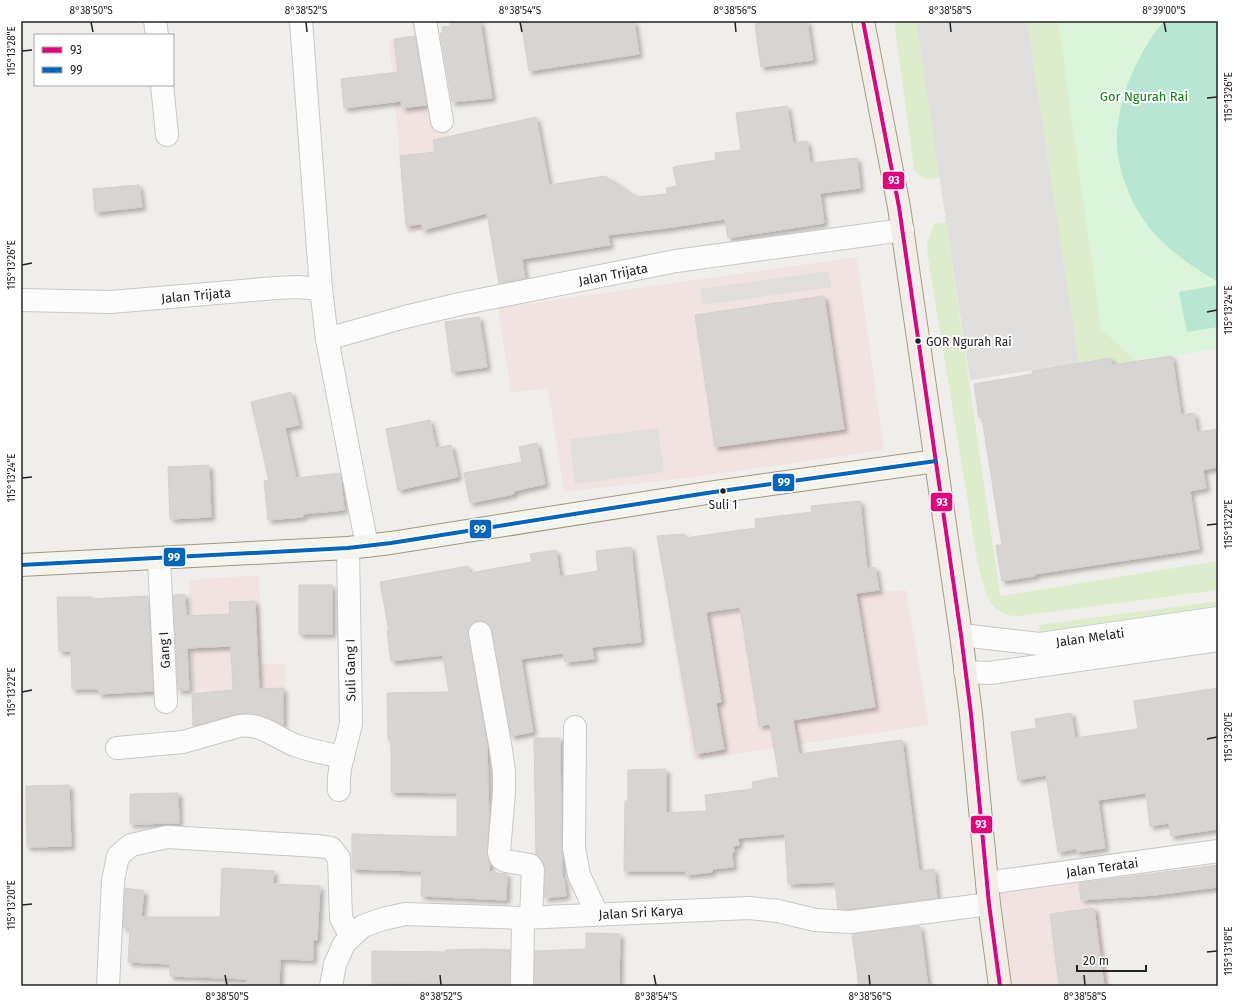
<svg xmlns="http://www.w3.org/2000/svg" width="1239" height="1007" viewBox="0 0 1239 1007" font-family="'Fira Sans',sans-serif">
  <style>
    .commercial { fill: #f1e3e1 }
    .grass { fill: #ddeccb }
    .park { fill: #daf5da }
    .pitch { fill: #b7e6d2 }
    .parking { fill: #e0dfde }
    .building { fill: #d7d4d2; stroke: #d3d0cc; filter: url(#shadow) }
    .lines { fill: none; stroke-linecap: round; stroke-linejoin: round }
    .minor-casing { stroke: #c9c8c7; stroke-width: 24 }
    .tertiary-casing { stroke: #c9c8c7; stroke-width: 24 }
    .secondary-casing { stroke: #999a82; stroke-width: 24 }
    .primary-casing { stroke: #a79c86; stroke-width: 24 }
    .minor { stroke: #fdfcfc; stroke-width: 22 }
    .tertiary { stroke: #fdfcfc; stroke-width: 22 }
    .secondary { stroke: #f4f4ed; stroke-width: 22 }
    .primary { stroke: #f3ede7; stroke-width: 22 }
    .bus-1-casing { stroke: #fff; stroke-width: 7 }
    .bus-2-casing { stroke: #fff; stroke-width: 7 }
    .bus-1 { stroke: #e5007d; stroke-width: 4 }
    .bus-2 { stroke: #0065bd; stroke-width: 4 }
    .ticks { fill: none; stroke: #222; stroke-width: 1.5 }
    .bus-dot { fill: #222; stroke: #fff; stroke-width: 1.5 }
    .labels { text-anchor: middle; stroke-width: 4; stroke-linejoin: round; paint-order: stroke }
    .bus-label { font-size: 12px; fill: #222; stroke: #fff; text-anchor: start }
    .park-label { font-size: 13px; fill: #0c8416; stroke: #fff }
    .street-label { font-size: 13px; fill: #222; stroke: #fff }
    .line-badge { stroke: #fff; stroke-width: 1.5 }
    .badge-label { font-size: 11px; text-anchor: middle; font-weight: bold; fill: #fff }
    .neatline { fill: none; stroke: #222; stroke-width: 1.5 }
    .ticks-label { font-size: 10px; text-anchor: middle; fill: #222 }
  </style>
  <defs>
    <filter id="shadow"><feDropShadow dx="3.5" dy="3.5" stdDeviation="2" flood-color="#0004"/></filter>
  </defs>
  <rect width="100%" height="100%" fill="#f0eeeb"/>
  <g class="commercial">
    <path d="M411 21H429L466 219 407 234 389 39 414 37Z"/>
    <path d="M857 257 884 450 703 476 564 492 548 389 511 392 498 308Z"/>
    <path d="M259 575 262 664H286L283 736 237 716 195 727 189 580Z"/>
    <path d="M906 590 929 725 693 760 670 621 845 595Z"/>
    <path d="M1079 880 1081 900 1094 909 1098 899 1109 986H1010L996 894Z"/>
  </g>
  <g class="grass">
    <path d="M894 21H916L940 177C927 179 921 182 914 168Z"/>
    <path d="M1027 21H1165L1218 348 1136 361 1114 377 1111 358 1079 363Z"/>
    <path d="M946 222 1000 596 1218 561V590L1019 616C986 617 983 584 977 559L928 257 927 244 934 224Z"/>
    <path d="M1218 601V611L1040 636 1039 625Z"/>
  </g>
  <path class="park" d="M1058 21H1218V348L1136 361 1101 329Z"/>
  <g class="pitch">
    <path d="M1165 21H1218V282C1194 268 1166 249 1149 227 1131 204 1118 172 1117 143 1116 125 1121 106 1126 89 1132 70 1150 35 1165 21Z"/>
    <path d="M1218 285V327L1187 332 1179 292Z"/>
  </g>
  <g class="parking">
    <path d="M916 21H1027L1079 363 970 380Z"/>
    <path d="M828 271 831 287 703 305 700 289Z"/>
    <path d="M658 428 664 472 575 484 570 439Z"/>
  </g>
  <g class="building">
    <path d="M450 21H480L492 98 452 102 440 33H443L442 27 450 26Z"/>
    <path d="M521 21H634L639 54 529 71Z"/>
    <path d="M774 21H807L813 60 761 67 755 24Z"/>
    <path d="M415 36 427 105 402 108 401 101 344 108 341 79 398 72 394 39Z"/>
    <path d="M787 106 793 143 807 141 810 163 857 158 860 188 820 193 824 223 728 238 725 219 666 228 608 235 610 245 522 259 525 278 499 283 487 213 423 230 421 224 406 226 400 156 435 152 433 140 536 117 549 185 605 176 637 197 667 194 666 188 677 186 673 167 716 160 715 153 741 150 736 113Z"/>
    <path d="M139 185 142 207 95 212 93 189Z"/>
    <path d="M824 296 844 429 715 447 695 315Z"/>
    <path d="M479 317 487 367 452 372 445 322Z"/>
    <path d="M1172 356 1181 415 1194 413 1197 432 1218 429V467L1203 470 1206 488 1190 491 1199 549 1035 574V576L1002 581 996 545H1002L982 417H979L974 384 1033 374 1032 371 1111 358 1112 365Z"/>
    <path d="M291 392 299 425 285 428 296 478 340 473 344 510 303 514V517L268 520 264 481 269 480 251 402Z"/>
    <path d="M430 420 436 448 451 445 458 477 398 490 386 429Z"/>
    <path d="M537 443 545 484 514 491V494L470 503 464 473 522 462 519 447Z"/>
    <path d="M209 465 211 517 170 519 168 467Z"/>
    <path d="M860 501 867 569 875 567 879 590 856 593 875 707 793 720 799 754 902 740 919 871 934 869 937 898 850 909H838L835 882 788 884 785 834 738 838 739 845 733 846 734 852H732L733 867 712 869V872L686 875V871H624L625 801H628V770L666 769V813L707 811 705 795 753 789 752 782 779 777 770 724 759 726 740 607 706 612 721 702 716 703 724 749 696 754 657 536 685 534V538L756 528 755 519 812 512 811 506Z"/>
    <path d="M631 547 641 642 592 647 594 659 565 662 563 653 521 659 533 732 511 736 492 631 490 625 485 621H478L472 624 468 629V635L487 745 489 820 487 851 490 863 489 872 507 874 506 900 421 896 422 871 352 869V834L457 837V793L391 792V740H388L387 693 449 692 443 655 391 661 387 631H389L380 582 468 566 469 573 532 562 530 554 556 550 560 577 598 571 596 551Z"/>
    <rect x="299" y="585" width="33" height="49"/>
    <path d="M185 594 186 616 230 614 229 602 255 601 259 689 283 688V725L266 717 246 713 236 714 193 726 192 694 233 690 231 646 187 648 189 690H178L173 595Z"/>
    <path d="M148 596 153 691 99 694 98 689H72L71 651H59L57 597H92V599Z"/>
    <path d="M1218 688V829L1171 836 1169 823 1150 826 1146 793 1098 800 1105 848 1077 852 1076 849 1058 852 1046 775 1018 780 1011 732 1037 728 1035 719 1071 713 1075 738 1138 729 1134 701Z"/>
    <path d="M534 738H560L562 878H564L566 896 544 898 545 870 544 864 536 854Z"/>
    <path d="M69 785 71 846 27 847 26 786Z"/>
    <path d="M178 793 179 823 130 824V794Z"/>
    <path d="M1218 865V887L1155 895 1081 900 1079 883Z"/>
    <path d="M222 868 274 871 273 884 320 886 317 940H313V960L280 959 279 986H247V979L170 976V964L128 962 130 928 123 927 125 888 144 891 141 917H220Z"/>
    <path d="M1094 908 1104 986H1059L1050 914Z"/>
    <path d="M920 926 928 986H859L852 934Z"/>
    <path d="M586 933 620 934 619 986H584V985L534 986 535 951 586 949Z"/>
    <path d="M484 949 510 950V986H445V984L372 983V951L446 952V950Z"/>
  </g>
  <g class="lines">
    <defs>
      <g id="minor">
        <path d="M155 21 157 35"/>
        <path d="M301 21 321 289 327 339 367 546"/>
        <path d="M425 21 442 121"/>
        <path d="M162 85 167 135"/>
        <path d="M21 300 111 302 276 288 298 287 321 289"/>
        <path d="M327 339 405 317 460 304 676 261 903 230"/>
        <path d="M159 559 166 702"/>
        <path d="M480 633 501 750 504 772V792L499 852 501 858 506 861 530 865 533 870 531 918"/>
        <path d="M575 727 574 848 579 875 597 914"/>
        <path d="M117 748 183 742 239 726C262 722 277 739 297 746 312 751 328 754 343 757"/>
        <path d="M339 790C337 767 347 746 351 723L348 548"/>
        <path d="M987 883 1218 851"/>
        <path d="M108 986 113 881 118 856 131 845 167 837 318 846 331 848 339 858 341 918 351 937"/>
        <path d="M331 986 335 964 344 944 351 937 363 926 383 919 405 914 523 918 749 908 778 911 815 920 850 922 989 904"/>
        <path d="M522 986 523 918"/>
      </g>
      <g id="tertiary">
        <path d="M961 635 1040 644 1218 618"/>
        <path d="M965 672 990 673 1218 640"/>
      </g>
      <path id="secondary" d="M21 565 348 548 391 543 707 493 936 461"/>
      <path id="primary" d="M863 21 899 207 961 635 971 714 989 904 1000 986"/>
    </defs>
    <use href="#minor" class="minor-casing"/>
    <use href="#tertiary" class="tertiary-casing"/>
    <use href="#secondary" class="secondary-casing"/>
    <use href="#primary" class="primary-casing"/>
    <use href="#minor" class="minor"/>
    <use href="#tertiary" class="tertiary"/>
    <use href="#secondary" class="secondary"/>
    <use href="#primary" class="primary"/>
    <defs>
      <path id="bus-1" d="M863 21 899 207 961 635 971 714 989 904 1000 986"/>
      <path id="bus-2" d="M21 565 348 548 391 543 707 493 936 461"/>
    </defs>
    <use href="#bus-1" class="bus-1-casing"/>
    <use href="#bus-2" class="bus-2-casing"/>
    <use href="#bus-1" class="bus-1"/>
    <use href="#bus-2" class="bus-2"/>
  </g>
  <path class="ticks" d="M91 22 93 32M306 22 307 32M520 22 522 32M735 22 736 32M950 22 951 32M1164 22 1166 32M22 51 32 50M1207 98 1217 97M22 265 32 263M1207 312 1217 310M22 478 32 477M1207 525 1217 524M22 692 32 690M1207 739 1217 737M22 905 32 904M1207 952 1217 951M225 975 227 985M440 975 441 985M654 975 656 985M869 975 870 985M1084 975 1085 985"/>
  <g class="bus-dot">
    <circle cx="918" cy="341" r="3.5"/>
    <circle cx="723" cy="491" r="3.5"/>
  </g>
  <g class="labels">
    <g class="bus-label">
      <text x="926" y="346">GOR Ngurah Rai</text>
      <text x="723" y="509" text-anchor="middle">Suli 1</text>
    </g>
    <g class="park-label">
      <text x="1144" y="101">Gor Ngurah Rai</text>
    </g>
    <g class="street-label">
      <text transform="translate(613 274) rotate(-11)" y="5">Jalan Trijata</text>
      <text transform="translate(196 295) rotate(-5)" y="5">Jalan Trijata</text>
      <text transform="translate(1090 637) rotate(-8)" y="5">Jalan Melati</text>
      <text transform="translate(164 650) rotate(-93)" y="5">Gang I</text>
      <text transform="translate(350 670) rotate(-91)" y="5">Suli Gang I</text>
      <text transform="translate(1102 867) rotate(-8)" y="5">Jalan Teratai</text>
      <text transform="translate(641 912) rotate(-3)" y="5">Jalan Sri Karya</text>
    </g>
  </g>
  <g class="line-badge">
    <rect x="882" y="171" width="23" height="19" rx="4" fill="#e5007d"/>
    <rect x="772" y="473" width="23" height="19" rx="4" fill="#0065bd"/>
    <rect x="930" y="492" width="23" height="20" rx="4" fill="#e5007d"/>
    <rect x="469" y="519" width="23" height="20" rx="4" fill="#0065bd"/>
    <rect x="163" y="547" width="23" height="20" rx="4" fill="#0065bd"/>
    <rect x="970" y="815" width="23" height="19" rx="4" fill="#e5007d"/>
  </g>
  <g class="badge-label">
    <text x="894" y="184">93</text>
    <text x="784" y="486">99</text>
    <text x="942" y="506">93</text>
    <text x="480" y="533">99</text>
    <text x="174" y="561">99</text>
    <text x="981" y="828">93</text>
  </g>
  <rect width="1239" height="1007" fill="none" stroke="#ffffff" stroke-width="44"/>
  <rect x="34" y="34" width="140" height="52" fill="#ffffff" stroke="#a7a7a7"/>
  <rect x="42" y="47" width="20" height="6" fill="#e5007d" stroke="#a7a7a7"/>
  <text x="70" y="54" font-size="12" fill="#222222">93</text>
  <rect x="42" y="67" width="20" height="6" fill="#0065bd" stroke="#a7a7a7"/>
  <text x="70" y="74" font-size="12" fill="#222222">99</text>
  <path d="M1077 965v6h69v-6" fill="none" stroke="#222222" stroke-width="2"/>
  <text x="1083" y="965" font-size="12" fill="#222222" stroke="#ffffff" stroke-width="3" paint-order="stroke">20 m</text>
  <rect x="22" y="22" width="1195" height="963" class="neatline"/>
  <g class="ticks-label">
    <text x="91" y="14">8°38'50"S</text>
    <text x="306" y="14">8°38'52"S</text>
    <text x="520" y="14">8°38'54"S</text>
    <text x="735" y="14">8°38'56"S</text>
    <text x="950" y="14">8°38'58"S</text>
    <text x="1164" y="14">8°39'00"S</text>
    <text transform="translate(11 51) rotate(-90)" y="4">115°13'28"E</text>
    <text transform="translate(1228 97) rotate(-90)" y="4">115°13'26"E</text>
    <text transform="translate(11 265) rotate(-90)" y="4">115°13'26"E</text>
    <text transform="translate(1228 310) rotate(-90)" y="4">115°13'24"E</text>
    <text transform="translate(11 478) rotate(-90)" y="4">115°13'24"E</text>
    <text transform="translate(1228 524) rotate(-90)" y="4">115°13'22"E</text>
    <text transform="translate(11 692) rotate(-90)" y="4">115°13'22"E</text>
    <text transform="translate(1228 737) rotate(-90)" y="4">115°13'20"E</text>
    <text transform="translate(11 905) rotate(-90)" y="4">115°13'20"E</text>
    <text transform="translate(1228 951) rotate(-90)" y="4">115°13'18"E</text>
    <text x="227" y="1000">8°38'50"S</text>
    <text x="441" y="1000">8°38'52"S</text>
    <text x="656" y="1000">8°38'54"S</text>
    <text x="870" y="1000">8°38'56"S</text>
    <text x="1085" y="1000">8°38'58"S</text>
  </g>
</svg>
